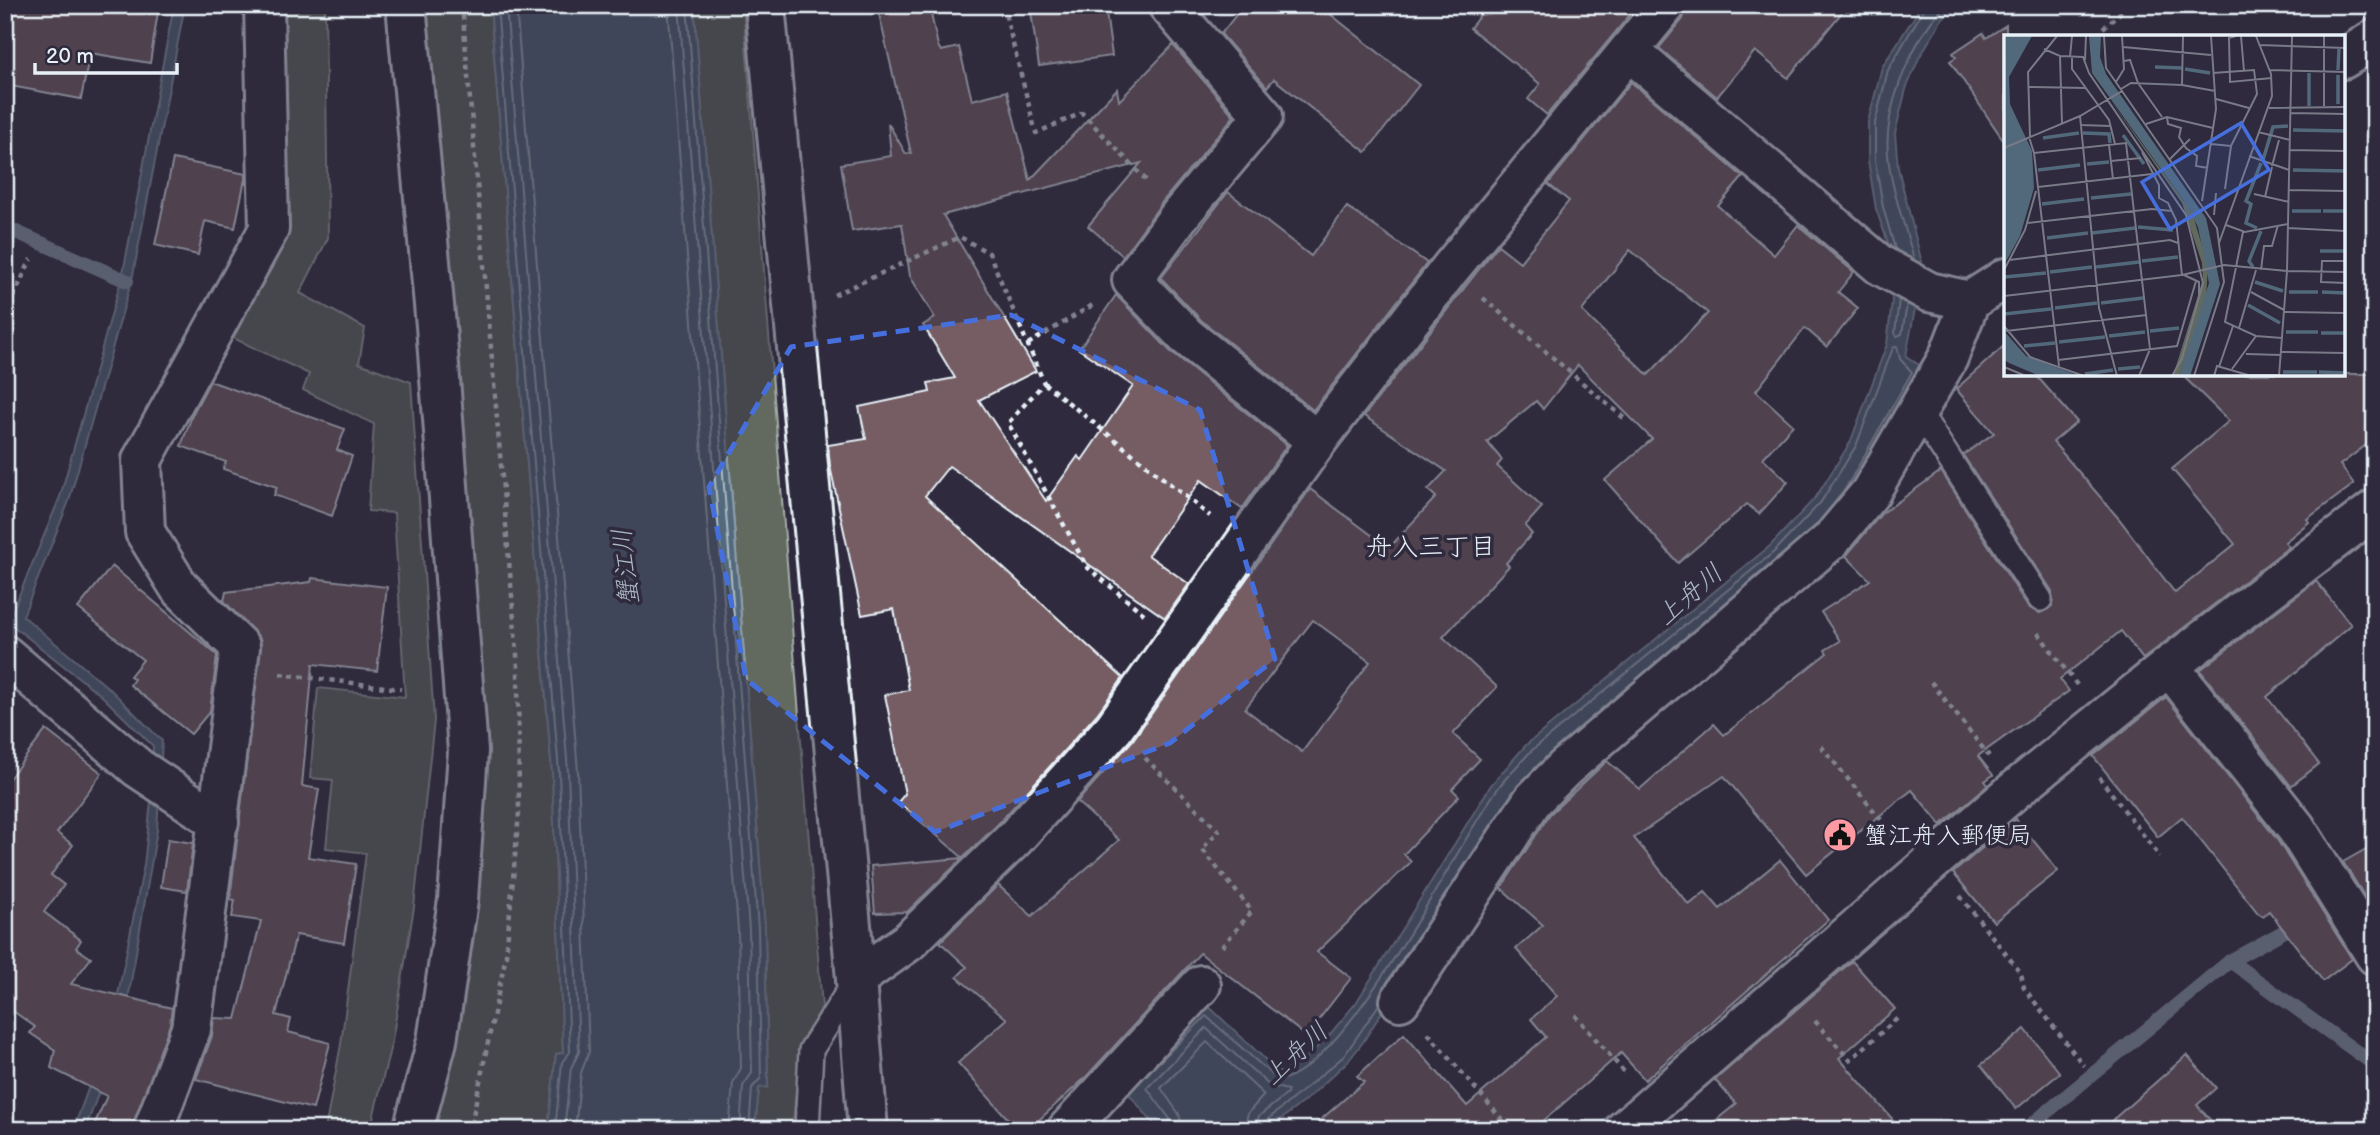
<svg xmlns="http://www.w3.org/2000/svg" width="2380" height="1135" viewBox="0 0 2380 1135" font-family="'Balsamiq Sans','Klee One',sans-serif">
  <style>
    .green { fill: #626a5e; stroke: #a5aeab; stroke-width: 2 }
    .water { fill: #52697c; stroke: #8e9fae; stroke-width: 2 }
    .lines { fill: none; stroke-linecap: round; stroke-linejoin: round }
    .shore { stroke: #acbbc6; stroke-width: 2 }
    .stream { stroke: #8e9fae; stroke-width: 14 }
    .building { fill: #745d63; stroke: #e8f1f8; stroke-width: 2; fill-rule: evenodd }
    .service-casing { stroke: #e8f1f8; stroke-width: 28 }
    .minor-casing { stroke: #e8f1f8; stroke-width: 44 }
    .tertiary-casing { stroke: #e8f1f8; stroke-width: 44 }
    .path { stroke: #e8f1f8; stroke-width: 4.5; stroke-dasharray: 5 5; stroke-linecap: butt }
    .service { stroke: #2f2a3d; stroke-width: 23 }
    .minor { stroke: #2f2a3d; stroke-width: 38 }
    .tertiary { stroke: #2f2a3d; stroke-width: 38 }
    .marked { fill: none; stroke: #466fde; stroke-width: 5; stroke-dasharray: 14 9; stroke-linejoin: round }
    .labels { text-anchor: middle; stroke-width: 7; stroke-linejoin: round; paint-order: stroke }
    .poi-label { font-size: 24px; fill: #e8f1f8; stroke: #2f2a3d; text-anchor: start }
    .neighbourhood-label { font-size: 26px; fill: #e8f1f8; stroke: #2f2a3d }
    .water-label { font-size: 26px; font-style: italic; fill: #acbbc6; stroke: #2f2a3d }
    .inset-river { fill: none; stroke: #52697c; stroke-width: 3.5 }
    .inset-road { fill: none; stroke: #797a88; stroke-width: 2 }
    .view { fill: #466fde; fill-opacity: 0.15; stroke: #466fde; stroke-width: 3.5 }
    .inset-edge { fill: none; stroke: #e8f1f8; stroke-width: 3.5 }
  </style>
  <rect width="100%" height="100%" fill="#2f2a3d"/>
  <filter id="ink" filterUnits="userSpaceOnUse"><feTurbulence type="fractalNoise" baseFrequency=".0143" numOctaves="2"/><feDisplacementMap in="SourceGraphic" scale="14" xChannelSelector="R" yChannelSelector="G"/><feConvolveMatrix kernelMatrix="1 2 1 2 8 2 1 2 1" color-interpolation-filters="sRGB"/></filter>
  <g filter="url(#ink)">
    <g class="green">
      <path d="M274 5H325L328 238 300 293 365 328 359 363 411 382 434 720 414 907 392 1041 370 1130H325L341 1044 366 853 326 848 333 780 310 778 318 688 405 697 394 513 368 511 374 424 303 390 309 374 225 334 280 235Z"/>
      <path d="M423 5H490L552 773 563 1053 556 1054 548 1130H426L482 800Z"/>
      <path d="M694 5H743L822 1007 801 1045 792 1130H755L759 1088 768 1087 765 929Z"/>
    </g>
    <g class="water">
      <path d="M174 5H185L133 275 69 501 23 616 112 691 162 741 157 830 124 1023 85 1130H73L112 1024 144 865 151 801 153 746 102 696 8 622 60 497 123 273Z"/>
      <path d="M490 5H694L765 929 768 1087 759 1088 755 1130H548L556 1054 563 1053 552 773Z"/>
      <path d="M1922 5H1955L1942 19 1919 58 1906 89 1895 133 1898 168 1923 267 1906 356 1922 367 1859 483 1821 534 1512 805 1363 1042 1349 1060 1307 1099 1267 1130H1159L1124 1088 1206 1004 1280 1073 1301 1062 1326 1039 1356 1003 1491 785 1526 745 1770 546 1816 497 1850 443 1887 344 1892 300 1888 243 1876 209 1868 161V122L1882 67Z"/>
    </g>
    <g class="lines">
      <g class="shore">
        <path d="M497 5 559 773 570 1052 562 1062 555 1130"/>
        <path d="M506 5 568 772 579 1052 571 1068 564 1130"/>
        <path d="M516 5 578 772 589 1052 581 1073 575 1130"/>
        <path d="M668 5 738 930 741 1068 733 1083 729 1130"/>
        <path d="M679 5 749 930 752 1073 743 1086 740 1130"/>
        <path d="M687 5 758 929 761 1078 752 1088 749 1130"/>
        <path d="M1895 249 1883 207 1875 161V123L1888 70 1926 5"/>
        <path d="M1914 260C1904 220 1884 173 1888 132 1892 90 1916 36 1945 5"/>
        <path d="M1899 299 1895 333 1897 336 1902 334 1907 304"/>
        <path d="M1146 1075 1206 1016 1278 1080C1343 1075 1456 847 1496 791 1506 776 1520 764 1531 751L1774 552 1821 502 1856 446 1893 348 1897 346 1900 359 1912 372 1843 493"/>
        <path d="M1172 1130 1170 1119 1147 1088 1206 1028 1270 1086 1288 1090 1287 1094 1259 1116 1254 1130"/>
        <path d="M1183 1130 1179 1114 1161 1088 1207 1042 1264 1095 1248 1113 1244 1130"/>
        <path d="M1263 1130 1266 1121 1344 1056 1380 1003"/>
      </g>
      <g class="stream">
        <path d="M5 227 127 281"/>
        <path d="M2230 961 2375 1065"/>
        <path d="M5 1127 8 1130"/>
        <path d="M2025 1130 2230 961 2301 922"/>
      </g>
    </g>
    <g class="building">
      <path d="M9 5H159L150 63 90 53 81 99 5 85Z"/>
      <path d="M877 5H929L938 46 941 51 959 47 972 100 1007 91 1030 180 1117 89 1119 101 1173 45 1234 116 1163 201 1123 256 1088 226 1141 163 943 215 1036 371 979 400 1046 501 1078 456 1082 460 1133 386 1079 349 1116 295 1172 353 1287 445 1242 509 1201 480 1148 555 1189 584 1165 618 949 466 925 496 1123 678 1097 714 998 824 963 858 898 802 905 794 885 695 909 690 894 609 862 615 830 466 828 445 866 439 859 407 930 392 928 383 955 378 923 325 935 318 910 276 902 224 852 231 841 164 891 156 888 123 906 154 911 153Z"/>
      <path d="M1030 5H1105L1112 56 1039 66Z"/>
      <path d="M1244 5H1319L1419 85 1366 152 1274 79 1267 87 1221 34Z"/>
      <path d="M1488 5H1638L1547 115 1528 99 1540 84 1470 28Z"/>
      <path d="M1687 5H1848L1788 78 1755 51 1717 97 1659 48 1683 19Z"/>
      <path d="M2006 25V144L1950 61 1956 57 1953 53 1983 33 1986 38Z"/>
      <path d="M1631 82 1743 177 1718 206 1774 255 1798 225 1854 272 1838 292 1858 308 1827 347 1805 328 1756 391 1793 425 1763 458 1788 482 1759 514 1747 504 1678 563 1605 480 1652 439 1578 365 1543 409 1536 401 1487 442 1502 460 1497 466 1542 507 1525 526 1532 534 1506 563 1509 566 1443 637 1497 687 1453 734 1480 759 1452 789 1459 796 1404 854 1411 862 1317 952 1351 978 1306 1036 1200 953 1085 1078 1028 1130H1018L958 1063 1007 1019 957 977 967 967 940 942 998 885 1032 916 1119 840 1077 802 1132 741 1310 489 1389 548 1436 497 1428 490 1446 471 1364 416 1498 245 1520 262 1569 201 1548 184ZM1630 250 1708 313 1648 375 1582 311ZM1313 620 1370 662 1302 752 1245 709Z"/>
      <path d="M173 159 246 174 235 228 205 221 198 255 155 245Z"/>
      <path d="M1228 192 1311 256 1347 207 1427 263 1313 410 1201 320 1161 278Z"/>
      <path d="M2006 344V374H2035L2077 422 2053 442 2120 520 2175 593 2235 544 2172 469 2229 421 2181 374H2375V438L2340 465 2354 484 2307 519 2309 522 2285 542 2289 547 2143 659 2121 631 2060 679 2069 691 1978 756 1993 775 1985 781 1988 785 1941 825 1912 790 1806 874 1724 776 1634 838 1689 905 1705 892 1720 909 1780 860 1828 920 1645 1080 1621 1053 1533 1130H1309L1364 1082 1357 1076 1404 1034 1467 1106 1546 1037 1531 1019 1557 996 1516 949 1543 925 1501 888 1550 814 1607 761 1640 789 1714 724 1724 735 1827 653 1825 650 1840 641 1821 612 1870 580 1846 556 1881 514 1941 471 2028 607 2040 613 2052 606V591L1963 455 1994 433 1956 389Z"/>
      <path d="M210 381 345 429 337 450 352 456 332 516 274 495 277 487 223 469 226 462 181 446 193 413Z"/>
      <path d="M112 566 217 655 210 711 191 734 130 685 134 679 130 676 143 660 78 608Z"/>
      <path d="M312 578 387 587 377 671 313 664 302 786 319 789 308 857 356 864 344 943 296 935 276 1015 291 1019 288 1032 330 1043 313 1109 196 1079 212 1036 214 1018 236 1019 261 921 232 917 235 900 230 899 261 640 224 601 226 592 311 582Z"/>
      <path d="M2316 581 2351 625 2267 697 2319 764 2291 786 2200 670Z"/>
      <path d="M2166 697 2278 841 2352 959 2323 981 2269 911 2263 916 2258 913 2182 817 2158 837 2093 756Z"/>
      <path d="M46 730 102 773 57 833 73 845 51 875 64 885 44 912 81 940 76 948 91 958 71 984 172 1008 170 1024 132 1130H92L107 1096 51 1068 55 1050 30 1033 35 1027 5 1005V784Z"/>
      <path d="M2016 819 2058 871 1994 922 1953 873Z"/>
      <path d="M168 839 193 843 187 891 161 887Z"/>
      <path d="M2375 844V913L2343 862Z"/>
      <path d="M963 858 907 912 875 913 871 866Z"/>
      <path d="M1852 961 1895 1009 1839 1058 1902 1130H1704L1736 1104 1715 1080Z"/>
      <path d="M2025 1029 2060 1073 2016 1109 1981 1065Z"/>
      <path d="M2187 1055 2216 1088 2197 1105 2219 1130H2101Z"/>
    </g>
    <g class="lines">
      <defs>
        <g id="service">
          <path d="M1917 409 2040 599"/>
          <path d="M807 1130 811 1050 855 981"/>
        </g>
        <g id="minor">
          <path d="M406 5 436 326 468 751 458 900 437 1041 413 1130"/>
          <path d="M765 5 856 979"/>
          <path d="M1168 5 1263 116 1180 215 1132 280 1186 336 1317 441"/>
          <path d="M1629 51 1880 265 1929 292 1970 301 2006 278"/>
          <path d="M2343 59 2375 39"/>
          <path d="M5 655 138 768 219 822"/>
          <path d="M2169 666 2296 828 2375 955"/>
          <path d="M856 979 908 942 1014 839 1114 728 1317 441 1450 269 1666 5"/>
          <path d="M1400 1001 1533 800 1565 768 1830 541 1870 493 1948 358 1970 301"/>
          <path d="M153 1130 191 1029 240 647 179 587 145 532 142 460 269 229 264 5"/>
          <path d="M1067 1130 1201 985"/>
          <path d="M1624 1130 2015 790 2169 666 2375 509"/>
        </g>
        <path id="tertiary" d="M856 979 868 1130"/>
      </defs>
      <use href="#service" class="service-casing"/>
      <use href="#minor" class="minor-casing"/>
      <use href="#tertiary" class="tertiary-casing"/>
      <g class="path">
        <path d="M462 5 518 667 519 813 506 955 470 1130"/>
        <path d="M1003 5 1036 133 1082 113 1149 183"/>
        <path d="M2103 28 2129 5"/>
        <path d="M834 295 960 237 989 253 1044 383 1008 423 1087 567 1144 614"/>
        <path d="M1483 298 1626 420"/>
        <path d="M5 315 31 259"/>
        <path d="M1028 344 1096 303"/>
        <path d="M1044 383 1210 516"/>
        <path d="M2038 633 2077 685"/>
        <path d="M280 674 401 689"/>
        <path d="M1931 682 1989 756"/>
        <path d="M1821 746 1896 838"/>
        <path d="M1145 758 1219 831 1202 849 1252 911 1221 948"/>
        <path d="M2099 777 2160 857"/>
        <path d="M1960 896 2021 973 2024 988 2084 1066"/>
        <path d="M1575 1015 1625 1073"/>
        <path d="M1815 1021 1850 1060 1899 1017"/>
        <path d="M1428 1033 1511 1130"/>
      </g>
      <use href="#service" class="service"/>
      <use href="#minor" class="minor"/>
      <use href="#tertiary" class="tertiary"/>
    </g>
  </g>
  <path d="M0 0H2380V1135H0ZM1011 315 1200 410 1275 659 1170 743 935 832 746 679 709 487 791 347Z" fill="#2f2a3d" fill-opacity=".55" fill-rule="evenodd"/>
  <path class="marked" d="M1011 315 1200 410 1275 659 1170 743 935 832 746 679 709 487 791 347Z"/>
  <defs>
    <symbol id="civic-disc" viewBox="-11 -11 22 22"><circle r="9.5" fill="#ff9aa2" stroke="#2f2a3d"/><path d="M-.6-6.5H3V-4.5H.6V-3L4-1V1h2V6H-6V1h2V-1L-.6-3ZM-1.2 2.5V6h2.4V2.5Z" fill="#111"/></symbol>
  </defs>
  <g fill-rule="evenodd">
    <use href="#civic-disc" x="1821" y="816" width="38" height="38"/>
  </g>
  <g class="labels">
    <g class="poi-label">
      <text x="1864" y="843">蟹江舟入郵便局</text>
    </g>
    <g class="neighbourhood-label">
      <text x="1431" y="555">舟入三丁目</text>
    </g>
    <g class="water-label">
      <text transform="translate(625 567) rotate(-96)" y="9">蟹江川</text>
      <text transform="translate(1689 594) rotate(-41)" y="9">上舟川</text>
      <text transform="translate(1295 1053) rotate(-43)" y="9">上舟川</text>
    </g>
  </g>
  <g transform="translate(2004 35)">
    <rect width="341" height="341" fill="#2f2a3d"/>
    <path d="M106 65 188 177 204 231 202 263 175 341H169L199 244 198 228 178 168Z" fill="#626a5e"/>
    <path d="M2 1H28L5 42 6 69 28 116 30 153 16 201 0 230ZM85 1H97L96 22 102 39 202 183 216 249 186 341H175L205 248 194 192 180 166 88 38ZM0 296 22 321 75 341H36L5 328 0 325Z" fill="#52697c"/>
    <path class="inset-river" d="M151 32 178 33M181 34 206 38M334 35 335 14M334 69V40M305 71V38M289 95 342 96M79 98 105 99 106 108M119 100 140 129M39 103 75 98M259 125 269 92 284 91M83 129 105 127M34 135 76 130M289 135 342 136M87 163 127 159M38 169 80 164M288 176H317M319 176H342M134 192 169 195M253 193 242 188 247 169 242 166 257 128M88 198 131 193M43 203 84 198M316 216H342M138 226 174 222M92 232 135 227M249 232 245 226 257 196M46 237 88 232M0 242 42 238M251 247 279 256M285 257H314M318 257 342 258M97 268 139 263M244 270 276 288M51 273 93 268M0 279 47 274M146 296 175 293M282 297H314M317 298H342M105 301 141 297M55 307 101 302M20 311 51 308M114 334 136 332M279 337H313M315 337 342 338M81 339 109 335"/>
    <path class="inset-road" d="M100 1 102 33 213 193 220 247 190 341M232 1 225 3 226 47 268 43M237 1 240 36M256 10 342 13M119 12 207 20M40 14 56 21 79 22 85 38 182 180 199 248 178 323 168 341M56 21 58 89M66 22 68 1M68 23V34L105 85 111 109M81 25 82 1M120 26 126 25 134 48 158 82M266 35 342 37M112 47 120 34 118 1M178 50 211 56M25 52 82 53M117 54 127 48 178 50 179 1M212 64 245 73M320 71V1M265 73 342 72M287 78 342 79M76 81 95 273 113 341M163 82 164 89 177 93 175 102 182 113 193 121 192 131 204 133M142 89 163 82 209 93M76 90 107 91M254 97 286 105M25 102 30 118 55 331M26 102 24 37 53 1M207 109 227 111 253 59 250 35 209 38M105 110 109 144M0 113 76 81 118 56M286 115 342 116M138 117 155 150V163L164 168 172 185 178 240M30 118 122 108 146 314 135 341M245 121 285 135M166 124 186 104M107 126 137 123M268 131 275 105M34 152 148 139M221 154 227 111M285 155 342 156M250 159 285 167M261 162 268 132M198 166 212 74 207 1M210 180 212 158M24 188 148 174 168 176M222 190 241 197 284 189M284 193 342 196M239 197 221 287 252 301 278 303M215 208 268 61 267 39 252 1M5 225 166 205 174 208M342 226H318L317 247 342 248M0 235 21 195 32 156M257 235 260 211H268L274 190M283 236 342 237M180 240 195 247V260M247 257 280 275M0 261 178 240 220 230 283 236M280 277 342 278M0 291 26 322 80 341M235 293 252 235M2 296 143 280M277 317 342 318M242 319 277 320M54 325 173 311 192 246M0 332 22 341M215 332 229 291M228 334 252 301M210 341 213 331 244 340H275M275 341 283 236 288 1"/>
    <path class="view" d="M237 88 265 135 166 194 138 147Z"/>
    <rect width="341" height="341" class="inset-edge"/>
  </g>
  <rect width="2380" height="1135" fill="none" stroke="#2f2a3d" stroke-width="28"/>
  <rect x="14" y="14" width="2352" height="1107" fill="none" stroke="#e8f1f8" stroke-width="2.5" filter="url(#ink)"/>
  <path d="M35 63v10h142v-10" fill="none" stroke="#e8f1f8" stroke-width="3.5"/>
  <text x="46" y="63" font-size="21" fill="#e8f1f8" stroke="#2f2a3d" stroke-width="5" paint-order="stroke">20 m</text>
</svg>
